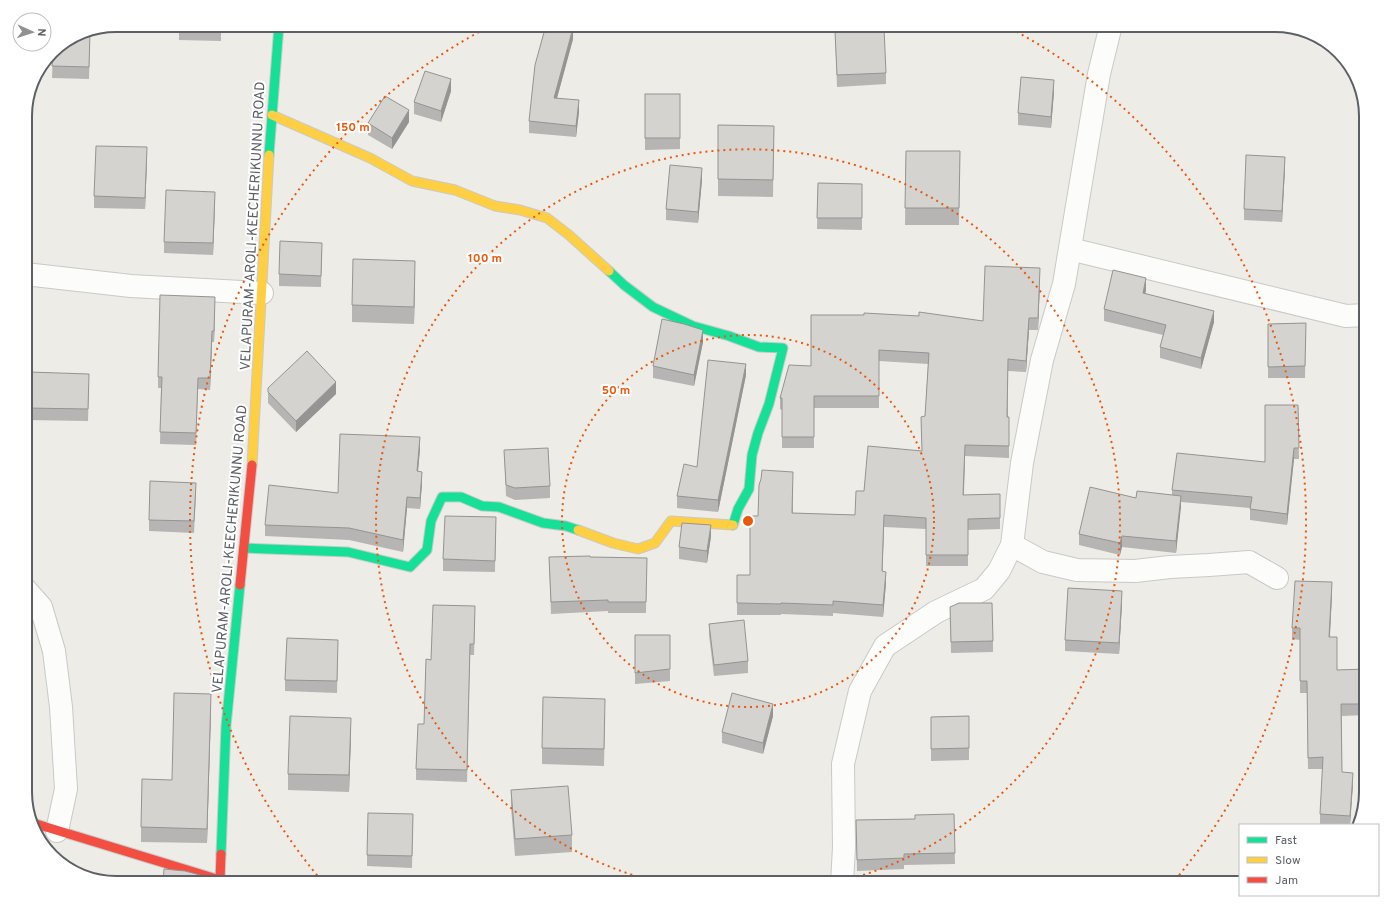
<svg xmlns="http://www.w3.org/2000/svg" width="1391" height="908" viewBox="0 0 1391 908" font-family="Overpass,sans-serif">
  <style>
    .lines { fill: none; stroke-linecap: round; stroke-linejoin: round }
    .street-casing { stroke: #c9c9c8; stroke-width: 24 }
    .fast-casing { stroke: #c9cac9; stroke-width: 11 }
    .slow-casing { stroke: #c9cac9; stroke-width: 11 }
    .jam-casing { stroke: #c9cac9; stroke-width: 11 }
    .street { stroke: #fcfcfb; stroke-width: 22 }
    .fast { stroke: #16e098; stroke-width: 9 }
    .slow { stroke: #ffcf43; stroke-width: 9 }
    .jam { stroke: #f24e42; stroke-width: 9 }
    .wall { fill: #b6b5b3 }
    .shaded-wall { fill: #949492 }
    .building { fill: #d4d3d0; stroke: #949492 }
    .ring { fill: none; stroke: #e8590c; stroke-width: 2; stroke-dasharray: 2 4 }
    .labels { text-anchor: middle; stroke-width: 4; stroke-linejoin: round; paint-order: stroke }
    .street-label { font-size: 14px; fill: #5c6066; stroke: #fff }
    .rim { fill: none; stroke: #5c6066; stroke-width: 2 }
    .centre { fill: #e8590c; stroke: #fff; stroke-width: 2 }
    .ring-label { font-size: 12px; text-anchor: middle; font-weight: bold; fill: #e8590c; stroke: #fff; stroke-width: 4; stroke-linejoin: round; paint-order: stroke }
  </style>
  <rect width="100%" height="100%" fill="#edece7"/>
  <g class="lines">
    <defs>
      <g id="street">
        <path d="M1111 25 1099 74 1064 284 1042 360 1022 463 1012 545 1043 562 1077 570 1135 571 1170 567 1209 565 1249 562 1277 578"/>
        <path d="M1070 249 1346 316 1366 315"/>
        <path d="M25 274 131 286 262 293"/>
        <path d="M25 589 41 607 54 651 61 707 66 789 57 831"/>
        <path d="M842 883 844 847 843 764 860 691 885 646 936 612 984 589 999 571 1012 545"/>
      </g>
      <g id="fast">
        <path d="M269 155 279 25"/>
        <path d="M609 271 624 285 653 307 693 326 729 336 759 347 783 348 769 404 758 433 752 455 749 489 738 509 733 525"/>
        <path d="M244 548 348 552 410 567 427 550 431 521 442 497H461L482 506 499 507 543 523 566 526 578 530"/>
        <path d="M221 854 226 726 240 585"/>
      </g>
      <g id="slow">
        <path d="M272 115 370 158 412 181 455 190 495 206 520 210 547 218 569 235 609 271"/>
        <path d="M252 465 269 155"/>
        <path d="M578 530 613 543 638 549 655 543 671 521 733 525"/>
      </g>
      <g id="jam">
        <path d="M240 585 252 465"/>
        <path d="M33 823 220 880 221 854"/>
      </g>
    </defs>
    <use href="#street" class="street-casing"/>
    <use href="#fast" class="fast-casing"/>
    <use href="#slow" class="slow-casing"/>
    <use href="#jam" class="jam-casing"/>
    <use href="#street" class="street"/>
    <use href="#fast" class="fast"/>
    <use href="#slow" class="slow"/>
    <use href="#jam" class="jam"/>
  </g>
  <g class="wall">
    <path d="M179 25H221V41L179 40Z"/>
    <path d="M835 31 886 73V84L837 87Z"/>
    <path d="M573 39 557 98 579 112 576 137 529 133V121Z"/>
    <path d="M90 44 89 79 52 78 53 51Z"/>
    <path d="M451 91 441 122 414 114V102Z"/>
    <path d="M1054 92 1051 128 1018 125V113Z"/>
    <path d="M645 94H680V149L645 150Z"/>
    <path d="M409 122 392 149 368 135V123Z"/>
    <path d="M718 125 774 126 773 197 718 196Z"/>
    <path d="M906 151H960L959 225H905Z"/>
    <path d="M147 159 145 209 94 208V196Z"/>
    <path d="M1285 168 1282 222 1244 220V209Z"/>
    <path d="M702 180 698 223 666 220V209Z"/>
    <path d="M818 183 862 184V230L817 229Z"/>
    <path d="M215 203 213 255 164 253V242Z"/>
    <path d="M322 254 321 287 279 286V274Z"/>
    <path d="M415 278 414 324 352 322V305Z"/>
    <path d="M1040 280 1038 330H1029L1026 372 1008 371V417H1009V458L965 456 964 495 1000 494V529L968 530V566H926V529L884 527 882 571 886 583 883 617 833 613V616L781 614V615H737V575H750L758 516 793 483V513L855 515 864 491 922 451 921 417 925 416 928 364 879 361V408H814V448H782V410L780 409V398L811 366 983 321Z"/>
    <path d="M1146 290 1145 293 1214 322 1201 369 1160 358V347L1163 335 1104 321V309Z"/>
    <path d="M215 308 214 342H212L210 390 198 389 196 445 160 444 161 388H158V377Z"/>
    <path d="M1306 323 1305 378H1268V324Z"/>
    <path d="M703 342 694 386 653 378V366Z"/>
    <path d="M25 369 29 372 89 386 88 421 25 420Z"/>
    <path d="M746 375 718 512 677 508V496L697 467Z"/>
    <path d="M268 388 336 394 296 432 268 403Z"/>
    <path d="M1298 405 1299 459H1294L1287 525 1250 520V508L1181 502 1176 553 1122 547 1120 555 1079 545V534L1136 498 1172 495V490L1265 462Z"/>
    <path d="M420 449 418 471 422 483 420 509 407 508 403 552 349 540 265 536V525L338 493Z"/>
    <path d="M504 450 550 486V498L515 500 506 496Z"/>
    <path d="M196 494 194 533 149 531V520Z"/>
    <path d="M496 517 495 572 443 571V559Z"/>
    <path d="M711 536 707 563 679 559V547Z"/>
    <path d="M549 557H590L647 558 646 613H608V611L551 614Z"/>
    <path d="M1332 594 1330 637 1337 670 1366 669V715L1342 716V772L1353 784 1350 825H1320V814L1323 769H1308L1307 693H1300V640L1292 639V628Z"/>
    <path d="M1122 603 1119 654 1065 651V640Z"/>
    <path d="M950 607 993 641V652L951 653Z"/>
    <path d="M475 618 474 655H470L467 782 416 780V769L424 724 431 660Z"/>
    <path d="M709 624 748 661V673L714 676 709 635Z"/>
    <path d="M635 635H670V681L635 684Z"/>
    <path d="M25 636 31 647 30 694H25Z"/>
    <path d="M338 651 337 693 285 691V680Z"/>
    <path d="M211 709 207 843 141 842V827L172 780Z"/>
    <path d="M605 716 604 766 542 764V748Z"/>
    <path d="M773 716 763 754 722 743V732Z"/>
    <path d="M969 716V760L931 761V717Z"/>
    <path d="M351 735 349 792 288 790V774Z"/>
    <path d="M511 790 572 835V852L515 856 511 807Z"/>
    <path d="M413 814 412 868 367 866V855Z"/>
    <path d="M954 814 955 864 904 865V869L857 871 856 820 915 819Z"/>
  </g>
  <g class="shaded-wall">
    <path d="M573 28V39L554 109V98Z"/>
    <path d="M451 79V91L441 122V111Z"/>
    <path d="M1054 80V92L1051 128V117Z"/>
    <path d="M579 100V112L576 137V126Z"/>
    <path d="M409 110V122L392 149V138Z"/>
    <path d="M147 147V159L145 209V198Z"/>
    <path d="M1285 157V168L1282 222V211Z"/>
    <path d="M702 168V180L698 223V212Z"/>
    <path d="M215 192V203L213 255V243Z"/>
    <path d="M415 261V278L414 324V307Z"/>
    <path d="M1040 268V280L1038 330V318Z"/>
    <path d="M1146 278V290L1143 304V293Z"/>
    <path d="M215 297V308L214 342V331Z"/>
    <path d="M1214 311V322L1201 369V358Z"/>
    <path d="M1029 318V330L1026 372V361Z"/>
    <path d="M703 330V342L694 386V375Z"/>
    <path d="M212 331V342L210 390V378Z"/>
    <path d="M746 364V375L718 512V500Z"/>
    <path d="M336 382V394L296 432V421Z"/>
    <path d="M420 437V449L417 483V471Z"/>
    <path d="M965 445V456L963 506V495Z"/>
    <path d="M1294 448V459L1287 525V514Z"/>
    <path d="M422 472V483L420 509V498Z"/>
    <path d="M1181 496V507L1176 553V541Z"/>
    <path d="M407 497V508L403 552V540Z"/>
    <path d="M884 515V527L882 583V571Z"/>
    <path d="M711 525V536L707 563V551Z"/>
    <path d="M1122 536V547L1120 555V543Z"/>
    <path d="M886 572V583L883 617V605Z"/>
    <path d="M1332 582V594L1329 649V637Z"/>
    <path d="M1122 591V603L1119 654V643Z"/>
    <path d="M31 636V647L30 694V682Z"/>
    <path d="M211 694V709L207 843V829Z"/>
    <path d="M773 704V716L763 754V743Z"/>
    <path d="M351 718V735L349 792V775Z"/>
    <path d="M1353 773V784L1350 825V816Z"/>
  </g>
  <g class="building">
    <path d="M179 25H221V29L179 28Z"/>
    <path d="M546 25H564L573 28 554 98 579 100 576 126 529 121 535 65Z"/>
    <path d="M884 28 886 73 837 75 835 31Z"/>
    <path d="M81 32H90L89 67 52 66 53 51Z"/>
    <path d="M425 71 451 79 441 111 414 102Z"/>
    <path d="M1021 77 1054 80 1051 117 1018 113Z"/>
    <rect x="645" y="94" width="35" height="44"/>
    <path d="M385 96 409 110 392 138 368 123Z"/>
    <path d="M718 125 774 126 773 180 718 179Z"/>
    <path d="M96 146 147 147 145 198 94 196Z"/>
    <path d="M906 151H960L959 208H905Z"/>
    <path d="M1246 155 1285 157 1282 211 1244 209Z"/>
    <path d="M670 165 702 168 698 212 666 209Z"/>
    <path d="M818 183 862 184V218H817Z"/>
    <path d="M166 190 215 192 213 243 164 242Z"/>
    <path d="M280 241 322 243 321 276 279 274Z"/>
    <path d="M353 259 415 261 414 307 352 305Z"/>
    <path d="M985 266 1040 268 1038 318H1029L1026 361 1008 359 1007 417H1009V446L965 445 963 495 1000 494V518L968 519V555H926V518L884 515 882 571 886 572 883 605 833 601V605L781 603V604L737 603V575H750V516H758L759 485 761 479 762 470 793 472 792 513 855 515 856 491H864L868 446 922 451 921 417 925 416 929 353 879 350V396H814V437H782V398H780L789 365 811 366V315H864V313L919 316V312L983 321Z"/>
    <path d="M1113 270 1146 278 1143 293 1214 311 1201 358 1160 347 1166 325 1104 309Z"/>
    <path d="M160 295 215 297 214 331H212L210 378H198L196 433 160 432 162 377H158Z"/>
    <path d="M662 319 684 324 703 330 694 375 653 366Z"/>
    <path d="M1306 323 1305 366 1268 367V324Z"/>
    <path d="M307 351 336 382 296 421 268 392V388Z"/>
    <path d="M708 360 746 364 718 500 677 496 684 464 697 467Z"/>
    <path d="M25 369H30L29 372 89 374 88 409 25 408Z"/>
    <path d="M1265 405H1298L1299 448H1294L1287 514 1250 509 1252 497 1172 490 1177 453 1265 462Z"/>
    <path d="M340 434 420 437 417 471 422 472 420 498 407 497 403 540 349 528 265 525 269 485 338 493Z"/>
    <path d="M548 448 550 486 515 488 506 485 504 450Z"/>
    <path d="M150 481 196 483 194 521 149 520Z"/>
    <path d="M1090 487 1136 498 1137 491 1181 496 1176 541 1122 536 1120 543 1079 534Z"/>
    <path d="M445 516 496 517 495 561 443 559Z"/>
    <path d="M682 523 711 525 707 551 679 547Z"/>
    <path d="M590 556V557L647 558 646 602H608V600L551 602 549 557Z"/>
    <path d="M1295 581 1332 582 1329 637H1337V670L1366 669V704H1341L1342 772 1353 773 1350 816 1320 814 1323 757 1308 758 1307 681H1300V628H1292Z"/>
    <path d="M1068 588 1122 591 1119 643 1065 640Z"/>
    <path d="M959 603H992L993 641 951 642 950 607Z"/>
    <path d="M433 605 475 606 474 644H470L467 770 416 769 418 724H424L426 659 431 660Z"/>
    <path d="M744 620 748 661 714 665 709 624Z"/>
    <path d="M635 635H670V669L635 673Z"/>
    <path d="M25 636H31L30 682H25Z"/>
    <path d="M287 638 338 640 337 681 285 680Z"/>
    <path d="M174 693 211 694 207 829 141 827 142 779 172 780Z"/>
    <path d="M732 693 773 704 763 743 722 732Z"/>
    <path d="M543 697 605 699 604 749 542 748Z"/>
    <path d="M290 716 351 718 349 775 288 774Z"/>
    <path d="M969 716V748L931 749V717Z"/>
    <path d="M568 786 572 835 515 839 511 790Z"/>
    <path d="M368 813 413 814 412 856 367 855Z"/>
    <path d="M954 814 955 853 904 854V858L857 860 856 820 915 819V815Z"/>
    <path d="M164 869 185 871 200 875 199 883H163Z"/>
    <path d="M318 879 327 883H317Z"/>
  </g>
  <g class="ring">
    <circle cx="748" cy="521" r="186"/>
    <path d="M661 883A372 372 0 1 1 835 883"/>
    <path d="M321 880A558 558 0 0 1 490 26M1006 26A558 558 0 0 1 1175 880"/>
  </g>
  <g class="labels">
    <g class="street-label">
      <text transform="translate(252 226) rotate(-87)" y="5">VELAPURAM-AROLI-KEECHERIKUNNU ROAD</text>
      <text transform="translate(229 549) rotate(-85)" y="5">VELAPURAM-AROLI-KEECHERIKUNNU ROAD</text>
    </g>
  </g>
  <path d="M0 0H1391V908H0ZM116 32H1275A84 84 0 0 1 1359 116V792A84 84 0 0 1 1275 876H116A84 84 0 0 1 32 792V116A84 84 0 0 1 116 32Z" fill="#fff" fill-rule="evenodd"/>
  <path class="rim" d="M116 32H1275A84 84 0 0 1 1359 116V792A84 84 0 0 1 1275 876H116A84 84 0 0 1 32 792V116A84 84 0 0 1 116 32Z"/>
  <circle cx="748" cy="521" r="6" class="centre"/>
  <g class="ring-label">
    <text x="353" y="131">150 m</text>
    <text x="485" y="262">100 m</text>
    <text x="616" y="394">50 m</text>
  </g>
  <rect x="1239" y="824" width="140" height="72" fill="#ffffff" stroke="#bebfc2"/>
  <rect x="1247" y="837" width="20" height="6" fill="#16e098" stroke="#bebfc2"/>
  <text x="1275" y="844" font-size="12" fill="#5c6066">Fast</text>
  <rect x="1247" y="857" width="20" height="6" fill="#ffcf43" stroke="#bebfc2"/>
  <text x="1275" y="864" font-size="12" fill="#5c6066">Slow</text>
  <rect x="1247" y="877" width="20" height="6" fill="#f24e42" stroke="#bebfc2"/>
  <text x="1275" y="884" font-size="12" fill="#5c6066">Jam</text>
  <g transform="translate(32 32) rotate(93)"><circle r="19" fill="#ffffff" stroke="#bebfc2"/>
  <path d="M0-3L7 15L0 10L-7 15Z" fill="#8f9193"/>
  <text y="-6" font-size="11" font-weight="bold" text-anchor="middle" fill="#5c6066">N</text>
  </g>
</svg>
